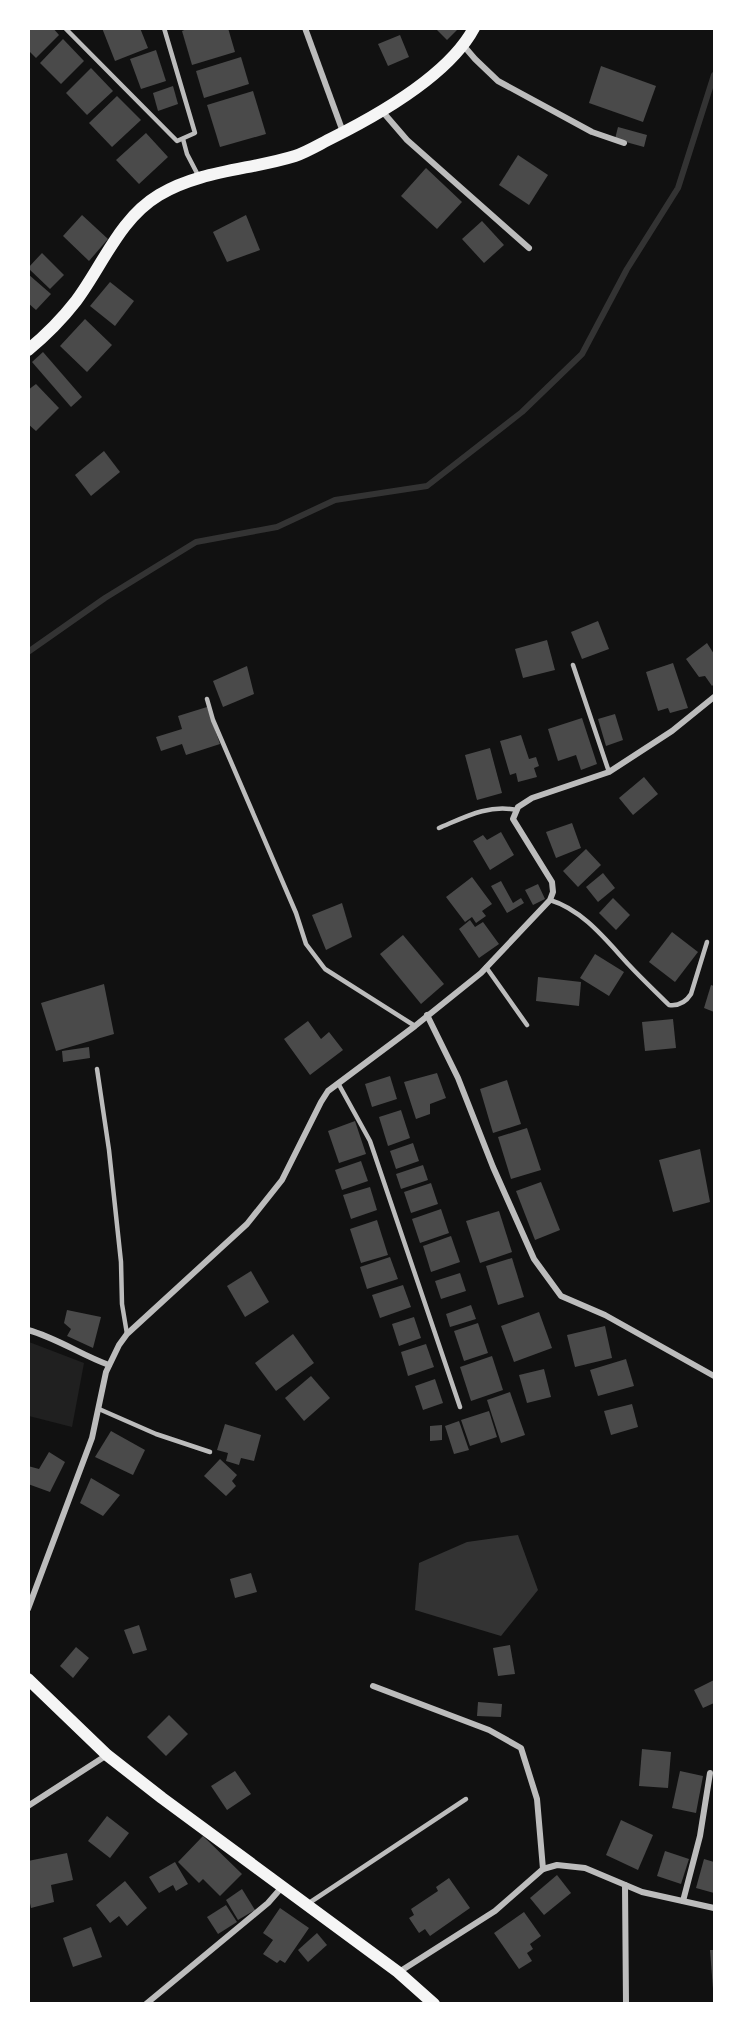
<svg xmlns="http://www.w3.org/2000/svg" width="743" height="2032" viewBox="0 0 743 2032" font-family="'Varela Round',sans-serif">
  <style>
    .green { fill: #202020 }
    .water { fill: #333 }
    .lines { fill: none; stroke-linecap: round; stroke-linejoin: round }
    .stream { stroke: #333; stroke-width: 6 }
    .building { fill: #4a4a4a }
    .service { stroke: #bcbcbc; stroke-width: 4.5 }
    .minor { stroke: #bcbcbc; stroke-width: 6 }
    .secondary { stroke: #f5f5f5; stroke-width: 12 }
  </style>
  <rect width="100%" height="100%" fill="#111"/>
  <path class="green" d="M29 1342 84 1363 72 1427 29 1416Z"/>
  <path class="water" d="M518 1535 538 1590 501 1636 415 1610 419 1563 467 1542Z"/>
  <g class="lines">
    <path class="stream" d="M28 652 105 598 196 542 277 527 335 500 427 486 522 412 582 354 627 269 678 188 714 75"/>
  </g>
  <g class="building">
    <path d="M28 28H53L59 35 36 58 28 50Z"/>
    <path d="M102 28H140L148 48 115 61Z"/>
    <path d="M189 28H228L235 52 192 65 182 31Z"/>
    <path d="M435 28H459L447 40Z"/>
    <path d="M400 35 409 57 388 66 378 44Z"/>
    <path d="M63 39 84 61 61 84 40 63Z"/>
    <path d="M156 50 166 81 141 89 130 59Z"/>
    <path d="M241 57 249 84 204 98 196 71Z"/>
    <path d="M601 66 656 86 643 122 589 103Z"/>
    <path d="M91 68 113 91 87 115 66 93Z"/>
    <path d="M173 86 178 104 158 111 153 93Z"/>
    <path d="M253 91 266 134 220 147 207 105Z"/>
    <path d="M117 96 141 120 112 147 89 123Z"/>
    <path d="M618 127 647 135 644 147 615 139Z"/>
    <path d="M146 133 168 157 139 184 116 160Z"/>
    <path d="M518 155 548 175 529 205 499 185Z"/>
    <path d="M426 168 462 202 437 229 401 196Z"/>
    <path d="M82 215 108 239 89 261 63 236Z"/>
    <path d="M246 215 260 250 227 262 213 232Z"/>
    <path d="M482 221 504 245 484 263 462 239Z"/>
    <path d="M42 253 64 275 50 289 28 268Z"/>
    <path d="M28 274 51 294 36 310 28 303Z"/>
    <path d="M110 282 134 301 115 326 90 306Z"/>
    <path d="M85 319 112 345 87 372 60 346Z"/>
    <path d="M43 352 82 397 71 407 32 362Z"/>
    <path d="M36 384 59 408 36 431 28 424V390Z"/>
    <path d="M104 451 120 472 91 496 75 475Z"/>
    <path d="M598 621 609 649 582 659 571 632Z"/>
    <path d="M547 640 555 670 523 678 515 649Z"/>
    <path d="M707 643 714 654V684L712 686 705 676 699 677 686 659Z"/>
    <path d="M673 663 688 708 670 713 668 708 658 711 646 672Z"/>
    <path d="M247 666 254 694 223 707 213 681Z"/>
    <path d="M207 707 220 744 186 755 182 744 161 751 156 737 182 729 178 716Z"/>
    <path d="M615 714 623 740 606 746 598 719Z"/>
    <path d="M582 718 597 764 581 770 576 755 558 761 548 729Z"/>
    <path d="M521 735 529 759 536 757 539 766 534 768 537 777 518 782 516 773 510 775 500 741Z"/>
    <path d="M490 748 502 793 477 800 465 755Z"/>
    <path d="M644 777 658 794 633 815 619 798Z"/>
    <path d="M572 823 581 848 556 858 546 832Z"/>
    <path d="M501 832 514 855 490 870 473 841 483 835 487 840Z"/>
    <path d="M586 849 601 865 578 887 563 871Z"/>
    <path d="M603 873 615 888 598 902 586 887Z"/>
    <path d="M472 877 492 904 482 911 486 916 476 923 472 917 465 922 446 897Z"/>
    <path d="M501 881 513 903 521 898 524 903 507 913 491 886Z"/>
    <path d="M538 884 545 899 533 905 525 890Z"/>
    <path d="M613 898 630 915 616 930 599 913Z"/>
    <path d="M342 903 352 937 326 950 312 915Z"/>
    <path d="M470 920 475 927 483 922 499 944 479 958 459 929Z"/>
    <path d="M672 932 698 952 675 982 649 962Z"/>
    <path d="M403 935 444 984 421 1004 380 954Z"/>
    <path d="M595 954 624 972 609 996 580 978Z"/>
    <path d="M538 977 581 982 579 1006 536 1001Z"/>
    <path d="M104 984 114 1034 56 1051 41 1003Z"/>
    <path d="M711 985 714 986V1012L704 1008Z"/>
    <path d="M673 1019 676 1048 645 1051 642 1022Z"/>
    <path d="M308 1021 321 1039 329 1032 343 1050 310 1075 284 1039Z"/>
    <path d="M89 1047 90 1058 63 1062 62 1051Z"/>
    <path d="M437 1073 446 1098 430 1104V1114L416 1119 404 1082Z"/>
    <path d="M390 1076 397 1099 372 1107 365 1084Z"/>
    <path d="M507 1080 521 1124 493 1133 480 1089Z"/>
    <path d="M401 1110 410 1138 388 1146 379 1117Z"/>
    <path d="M355 1121 366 1154 339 1163 328 1131Z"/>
    <path d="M527 1128 541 1170 511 1179 498 1137Z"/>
    <path d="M413 1143 419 1161 396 1169 390 1151Z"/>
    <path d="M700 1149 710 1202 673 1212 659 1160Z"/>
    <path d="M361 1161 368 1181 342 1190 335 1170Z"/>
    <path d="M423 1165 428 1180 401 1189 396 1174Z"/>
    <path d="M541 1182 560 1230 535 1240 516 1191Z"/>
    <path d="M431 1183 438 1204 411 1213 404 1192Z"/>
    <path d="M370 1187 377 1210 351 1219 343 1195Z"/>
    <path d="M441 1209 449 1233 420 1243 412 1219Z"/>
    <path d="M499 1211 512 1252 480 1263 466 1221Z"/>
    <path d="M377 1220 388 1255 361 1263 350 1229Z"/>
    <path d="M451 1236 460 1262 431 1272 423 1246Z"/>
    <path d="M390 1257 398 1279 367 1289 360 1267Z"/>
    <path d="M512 1258 524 1297 498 1305 486 1266Z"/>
    <path d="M251 1271 269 1302 245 1317 227 1286Z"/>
    <path d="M460 1273 466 1291 441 1299 435 1281Z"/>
    <path d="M403 1285 411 1307 380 1318 372 1295Z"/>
    <path d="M471 1305 476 1319 450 1327 446 1314Z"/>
    <path d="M67 1310 101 1317 93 1348 67 1336 71 1329 64 1323Z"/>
    <path d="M539 1312 552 1348 514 1362 501 1326Z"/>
    <path d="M414 1317 421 1338 399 1346 392 1324Z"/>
    <path d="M478 1323 488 1353 464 1361 454 1331Z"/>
    <path d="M605 1326 612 1358 575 1367 567 1335Z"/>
    <path d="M293 1334 314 1363 276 1391 255 1363Z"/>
    <path d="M426 1344 434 1367 408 1376 401 1352Z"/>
    <path d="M492 1356 503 1390 471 1401 460 1367Z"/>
    <path d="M626 1359 634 1386 598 1396 590 1370Z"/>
    <path d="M544 1369 551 1397 527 1403 519 1375Z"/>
    <path d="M311 1376 330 1398 304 1421 285 1398Z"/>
    <path d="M435 1379 443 1403 423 1410 415 1386Z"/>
    <path d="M510 1392 525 1435 501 1443 487 1400Z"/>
    <path d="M632 1404 638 1427 611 1435 604 1411Z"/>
    <path d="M489 1411 497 1437 470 1446 461 1420Z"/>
    <path d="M459 1421 469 1450 454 1454 445 1426Z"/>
    <path d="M225 1424 261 1435 254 1461 241 1458 239 1465 226 1461 228 1453 217 1450Z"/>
    <path d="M442 1425V1440L430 1441V1426Z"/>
    <path d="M111 1431 145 1450 133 1475 95 1457Z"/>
    <path d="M49 1452 65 1462 50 1492 28 1484V1466L39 1469Z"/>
    <path d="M220 1459 237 1475 232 1481 236 1486 226 1496 204 1476Z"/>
    <path d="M91 1478 120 1495 103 1516 80 1503Z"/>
    <path d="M251 1573 257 1592 235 1598 230 1579Z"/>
    <path d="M139 1625 147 1650 133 1654 124 1630Z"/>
    <path d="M510 1645 515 1674 498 1676 493 1648Z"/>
    <path d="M76 1647 89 1658 73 1678 60 1666Z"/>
    <path d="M714 1680V1703L703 1708 694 1690Z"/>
    <path d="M478 1702 502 1704 501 1717 477 1716Z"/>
    <path d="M169 1715 188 1734 166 1756 147 1737Z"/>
    <path d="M642 1749 671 1752 668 1788 639 1786Z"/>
    <path d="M235 1771 251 1794 227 1810 211 1786Z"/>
    <path d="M680 1771 703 1776 696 1813 672 1808Z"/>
    <path d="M107 1816 129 1833 110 1858 88 1841Z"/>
    <path d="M621 1820 653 1835 638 1870 606 1855Z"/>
    <path d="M203 1836 242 1874 220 1896 203 1879 199 1883 178 1862Z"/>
    <path d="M665 1851 689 1859 681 1884 657 1876Z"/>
    <path d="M67 1853 73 1880 51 1885 54 1902 31 1908 28 1894V1861Z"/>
    <path d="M704 1859 714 1862V1893L696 1888Z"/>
    <path d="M175 1862 188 1884 176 1891 173 1885 159 1893 149 1877Z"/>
    <path d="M557 1875 571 1893 544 1915 530 1898Z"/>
    <path d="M449 1878 470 1908 430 1936 425 1929 419 1933 409 1918 414 1915 411 1909 438 1891 436 1887Z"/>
    <path d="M125 1881 147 1908 127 1926 119 1916 110 1923 96 1905Z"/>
    <path d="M242 1889 255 1910 238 1920 226 1900Z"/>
    <path d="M226 1905 237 1922 218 1934 207 1917Z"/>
    <path d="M280 1908 309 1928 285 1963 280 1960 277 1963 263 1954 273 1940 263 1933Z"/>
    <path d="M524 1912 541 1936 530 1944 533 1949 527 1953 532 1961 519 1969 494 1933Z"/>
    <path d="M91 1927 102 1957 73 1967 63 1938Z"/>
    <path d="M317 1933 327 1945 308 1962 298 1950Z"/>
    <path d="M710 1950H714V1989H713Z"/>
  </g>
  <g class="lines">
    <g class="service">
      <path d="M65 28 177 141 195 133 164 28"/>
      <path d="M183 139 187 154 199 177"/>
      <path d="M573 665 609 772"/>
      <path d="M207 699 213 720 296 913 306 944 325 969 415 1026"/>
      <path d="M439 828C465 817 488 804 517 810"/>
      <path d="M550 900C583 910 606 940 629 965 642 979 656 992 669 1005 678 1006 686 1002 691 994L707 942"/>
      <path d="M486 967 527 1025"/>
      <path d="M97 1069 109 1150 121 1262 122 1304 127 1334"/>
      <path d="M338 1083 370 1141 460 1407"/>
      <path d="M99 1409 156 1434 210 1452"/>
      <path d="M309 1903 466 1799"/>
    </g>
    <g class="minor">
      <path d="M305 28 343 132"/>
      <path d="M463 45 475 59 498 81 592 132 624 143"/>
      <path d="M382 111 407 140 529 248"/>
      <path d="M427 1015 458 1078 493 1167 534 1259 561 1296 605 1315 714 1376"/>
      <path d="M28 1330C57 1338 81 1355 109 1365"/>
      <path d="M28 1609 92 1438 106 1372 119 1345 127 1334 247 1224 282 1180 321 1102 328 1091 415 1026 481 973 550 900 553 892 552 882 513 819 518 807 532 798 609 772 672 731 714 697"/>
      <path d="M373 1686 489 1730 521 1748 537 1799 543 1869"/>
      <path d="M28 1806 107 1755"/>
      <path d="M625 1885 626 2004"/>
      <path d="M683 1901 700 1836 710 1773"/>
      <path d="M399 1972 495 1911 543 1869 557 1865 585 1868 642 1892 714 1908"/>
      <path d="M146 2004 268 1903 282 1887"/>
    </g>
    <g class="secondary">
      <path d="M28 350C45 336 62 319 76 301 103 265 119 219 159 195 201 170 250 170 295 156 307 152 320 144 332 138 378 115 449 75 474 28"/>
      <path d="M28 1679 107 1755 162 1798 398 1972 434 2004"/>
    </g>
  </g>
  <rect width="743" height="2032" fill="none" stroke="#ffffff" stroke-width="60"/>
</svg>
